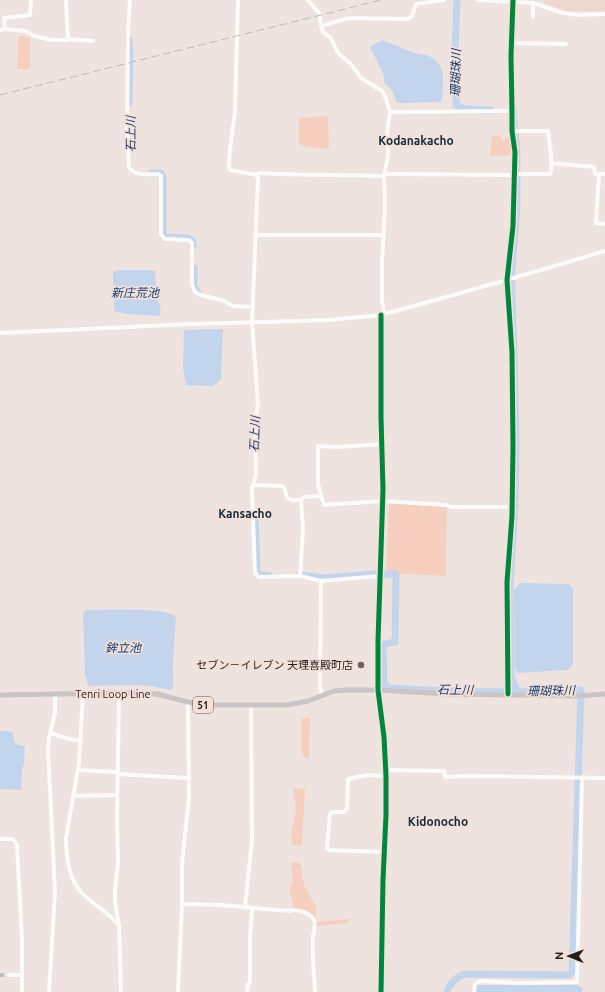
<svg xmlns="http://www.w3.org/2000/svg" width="605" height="992" viewBox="0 0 605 992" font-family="Ubuntu,'Noto Sans JP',sans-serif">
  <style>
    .built { fill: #edd8d0 }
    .green { fill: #f6cfbe }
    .water { fill: #c3d4ed }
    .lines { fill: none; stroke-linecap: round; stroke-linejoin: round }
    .river { stroke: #c3d4ed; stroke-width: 7 }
    .minor-tunnel { stroke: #c6bbb7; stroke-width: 4; stroke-dasharray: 4 2; stroke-linecap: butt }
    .minor { stroke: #fcfbfa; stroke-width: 4 }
    .major { stroke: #cac5c4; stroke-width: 5 }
    .rail { stroke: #bebcbb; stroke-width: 1; stroke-dasharray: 8 4; stroke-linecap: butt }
    .cycleway-casing { stroke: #f4e0d8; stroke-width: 8 }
    .cycleway { stroke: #00873e; stroke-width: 5 }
    .poi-dot { fill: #6b625f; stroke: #f4e0d8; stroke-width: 1.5 }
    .labels { text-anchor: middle; stroke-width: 3.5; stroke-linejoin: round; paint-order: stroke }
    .shield { fill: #f4e0d8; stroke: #625853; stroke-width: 1 }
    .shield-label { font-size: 10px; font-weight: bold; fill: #241d1a }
    .poi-label { font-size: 11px; fill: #241d1a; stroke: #f4e0d8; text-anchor: end }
    .street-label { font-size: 11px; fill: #241d1a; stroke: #f4e0d8 }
    .water-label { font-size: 12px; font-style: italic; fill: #103d75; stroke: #f4e0d8 }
    .neighbourhood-label { font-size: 12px; font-weight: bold; fill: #132e3a; stroke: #f4e0d8 }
  </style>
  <rect width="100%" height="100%" fill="#eee3de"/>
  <path class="built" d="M544 0H605V11H566L544 3Z"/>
  <g class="green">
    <path d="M20 36H25V38L30 36V67L28 69H17L18 41Z"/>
    <path d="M328 116 329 147 327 149 306 147 299 144V118Z"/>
    <path d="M500 135 502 140 512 137 513 155 490 156 492 136Z"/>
    <path d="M389 503 447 507 446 576 386 573Z"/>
    <path d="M310 718 309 758 304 757 301 750V719Z"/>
    <path d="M293 788 305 789 302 845H292C289 832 295 822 296 810 296 802 293 795 293 788Z"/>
    <path d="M291 862 300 863 304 885 316 907V922L349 919V923L315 926 314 917 294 910 289 888 293 882Z"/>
  </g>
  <g class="water">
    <path d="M382 40C393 44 403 49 414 53 419 54 424 54 429 56 447 65 443 82 442 99L440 102 397 103 392 90 385 84 383 73 370 47Z"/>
    <path d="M121 270H145L155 271 157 299 161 309 159 316 127 314 114 311 113 272Z"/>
    <path d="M223 329 221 379 213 386 186 385 183 368 184 330Z"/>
    <path d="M520 583 568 584 573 588V664L568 670 518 673 515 669 514 590Z"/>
    <path d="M86 610C102 610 167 607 176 617 175 632 174 647 173 662 172 672 175 680 172 690L150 686 135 685 88 686 85 673 83 613Z"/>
    <path d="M0 731 13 732 14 742 18 745 25 746 24 764 22 770 21 790 0 789Z"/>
    <path d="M477 985H578L582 988V992H476L475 988Z"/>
  </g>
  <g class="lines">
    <g class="river">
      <path d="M457 0 455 51 457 75 456 105 464 109 491 110"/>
      <path d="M129 103 130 56 129 40"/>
      <path d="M513 109 517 154V207L512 269V298L514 351 516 442 515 505 510 585 511 676 517 691"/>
      <path d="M151 173H161L163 177V236L166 237 189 238 193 242V246"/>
      <path d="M194 268V287L198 292"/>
      <path d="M255 515 257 570C260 576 263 575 269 575"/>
      <path d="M300 575 322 578 376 574H396L395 642 385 644 383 647 384 684 389 688 445 691 513 692 581 690 572 972 569 975 466 974C457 976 450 983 447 992"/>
    </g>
    <path class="minor-tunnel" d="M0 975H8"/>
    <g class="minor">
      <path d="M130 0 128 33 127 128 129 167C135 177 148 174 158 174L161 176V235L165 239 187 240 190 241 192 243V285L195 292 200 295 222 300 233 306 253 307"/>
      <path d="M238 0 235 109C235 121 226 164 230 170L257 175 259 173C300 176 342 174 384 176"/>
      <path d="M308 0 319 13 322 30 324 33 330 37 339 54 350 63 361 78 382 91 385 96 390 112 387 133 388 155 384 176 385 207 382 262V299L384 315"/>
      <path d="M478 0 533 3 563 13 578 15 605 14"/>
      <path d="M533 17V3"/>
      <path d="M322 26 348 18 408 19 412 16 416 4 444 0"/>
      <path d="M5 29 25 31 34 36 51 40H68L66 0"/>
      <path d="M0 30 5 29 4 18 30 15 31 0"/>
      <path d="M69 39 93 41"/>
      <path d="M512 43 566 44"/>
      <path d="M390 112 512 111"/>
      <path d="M512 131H548C549 141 554 166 550 174H515"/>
      <path d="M551 163 594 167 595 174H605"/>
      <path d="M385 174 515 175"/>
      <path d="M257 175 258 179 252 322 258 404 255 425 256 475 252 488 255 573 259 577 300 576 321 581 380 576"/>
      <path d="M599 175 596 223 605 224"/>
      <path d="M255 235H384"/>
      <path d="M381 315V417L383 489 378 641V690L384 737 386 776V815L383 880 381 992"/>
      <path d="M0 333 192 324 329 320 381 315 507 280 605 251"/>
      <path d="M382 444 339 447 318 446V484L321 496 324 505 383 501 446 505 451 507H512"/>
      <path d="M253 485 281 486 284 487 287 498 292 500H301L304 497 321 496"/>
      <path d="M300 576 303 529 301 500"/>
      <path d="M321 581 320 686 322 695"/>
      <path d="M119 693 117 819 118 863 115 889V902L119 925 121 992"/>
      <path d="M83 694 79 763 66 838C66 856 68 878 81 892 92 904 108 912 119 925"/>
      <path d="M508 694 507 582 512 516 513 446 512 352 507 280 513 226 515 152 512 131V111L511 56 513 0"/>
      <path d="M51 733 62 737 81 741"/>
      <path d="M78 770 117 772"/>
      <path d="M386 770 444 771 445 777 470 776 605 778"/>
      <path d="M117 774 189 778"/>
      <path d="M73 796 117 795"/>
      <path d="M0 839H13L17 845 22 941V992"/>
      <path d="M384 852 329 850 327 848 330 814 332 812H343L347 809 348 779 368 775 386 776"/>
      <path d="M182 904 221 905 289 911C297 909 310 912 314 920 316 924 314 931 313 936 312 955 314 973 315 992"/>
      <path d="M245 907 252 840 251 705"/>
      <path d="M8 975H22"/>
      <path d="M49 992 55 892 48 750 49 738 55 713V694"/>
      <path d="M178 992 182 904V864L189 797 188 702"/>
      <path d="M247 992 248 984 250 982V937L252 910 251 907"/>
      <path d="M474 992 475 984 481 981 519 983 577 982 582 778"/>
    </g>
    <path class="major" d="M0 695 119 693 157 694 188 702 207 705H287L308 701 334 691 346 690H378L447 694 579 696 605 694"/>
    <path class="rail" d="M0 95 381 0"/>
    <defs>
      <g id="cycleway">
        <path d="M381 315V417L383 489 378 641V690L384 737 386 776V815L383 880 381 992"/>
        <path d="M508 694 507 582 512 516 513 446 512 352 507 280 513 226 515 152 512 131V111L511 56 513 0"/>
      </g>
    </defs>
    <use href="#cycleway" class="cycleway-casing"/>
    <use href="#cycleway" class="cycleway"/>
  </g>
  <circle class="poi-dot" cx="361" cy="665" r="4"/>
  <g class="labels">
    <rect class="shield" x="193" y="697" width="20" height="16" rx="3"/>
    <g class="shield-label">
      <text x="203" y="709">51</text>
    </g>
    <g class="poi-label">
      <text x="353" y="669">セブン－イレブン 天理喜殿町店</text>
    </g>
    <g class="street-label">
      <text x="113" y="698">Tenri Loop Line</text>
    </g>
    <g class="water-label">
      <text transform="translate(456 73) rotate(-89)" y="4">珊瑚珠川</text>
      <text transform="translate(131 134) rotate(-90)" y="4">石上川</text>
      <text x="135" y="297">新庄荒池</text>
      <text transform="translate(255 434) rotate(-88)" y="4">石上川</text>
      <text x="123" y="652">鉾立池</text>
      <text transform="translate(455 690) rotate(1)" y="4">石上川</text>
      <text transform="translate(551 691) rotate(-1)" y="4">珊瑚珠川</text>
    </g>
    <g class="neighbourhood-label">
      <text x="416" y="145">Kodanakacho</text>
      <text x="245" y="518">Kansacho</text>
      <text x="438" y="826">Kidonocho</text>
    </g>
  </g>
  <g transform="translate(569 956) rotate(271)" stroke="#f4e0d8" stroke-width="3" paint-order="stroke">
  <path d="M0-3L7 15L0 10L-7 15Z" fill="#241d1a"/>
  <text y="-6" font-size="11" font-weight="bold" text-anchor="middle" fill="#241d1a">N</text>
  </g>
</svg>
